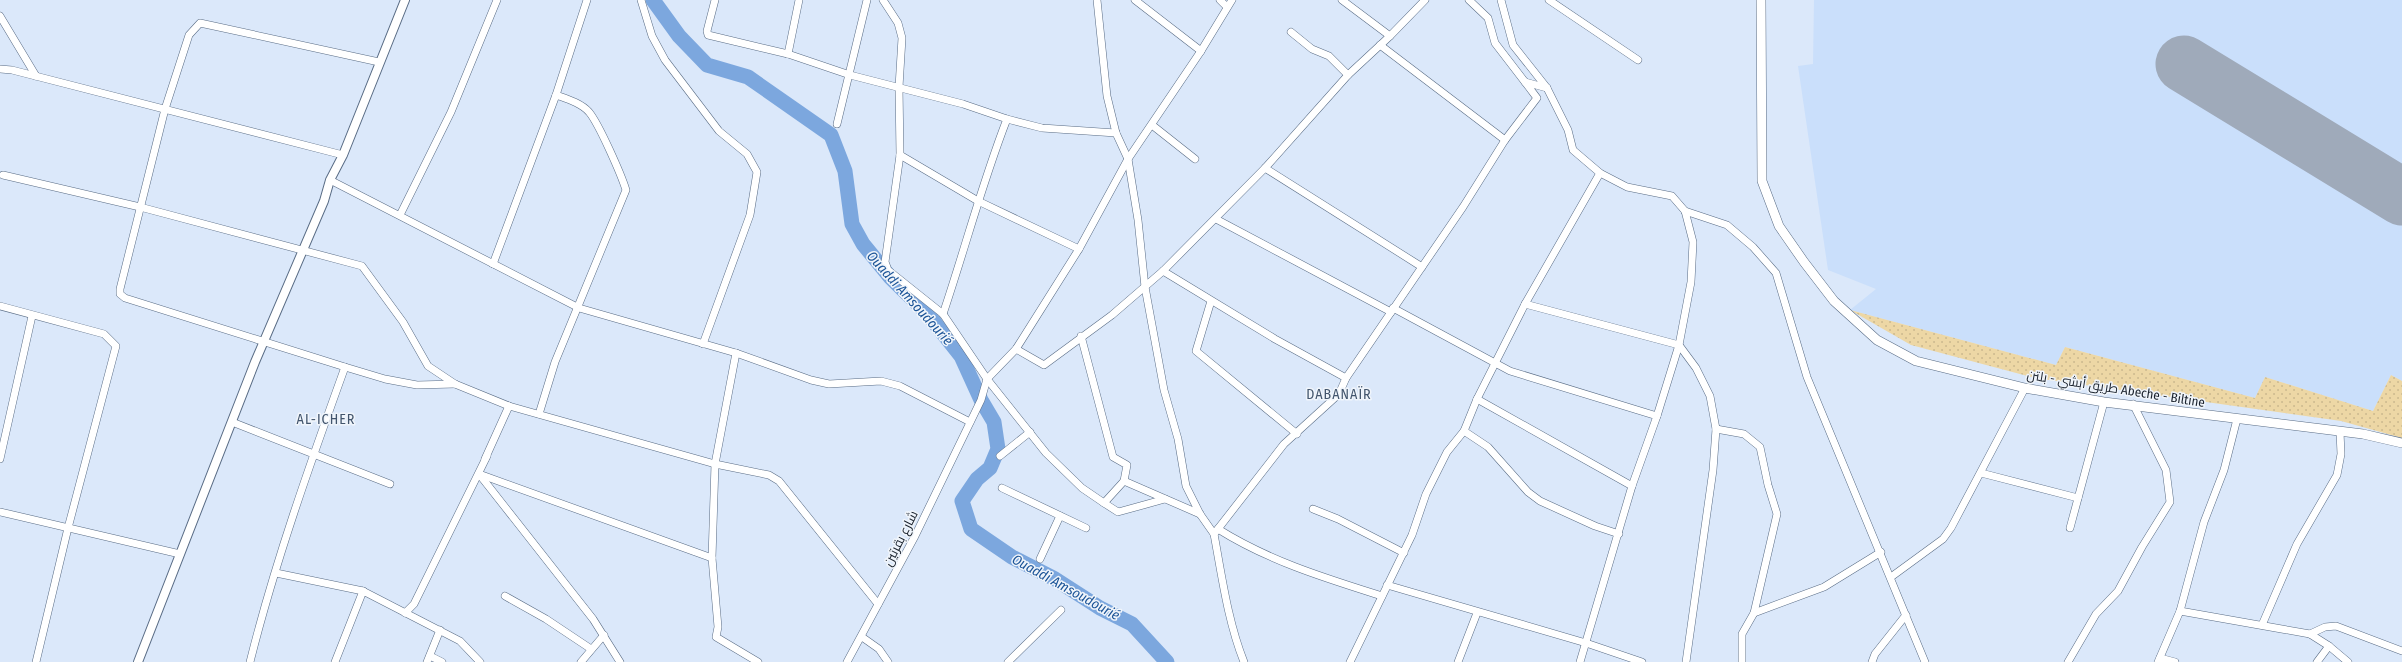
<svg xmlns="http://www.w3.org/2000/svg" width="2402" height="662" viewBox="0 0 2402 662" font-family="'Fira Sans Condensed',Cairo,sans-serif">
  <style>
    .built { fill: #cadffb }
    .grass { fill: url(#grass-dots) }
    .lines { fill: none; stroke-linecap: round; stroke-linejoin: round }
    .river { stroke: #7ca7de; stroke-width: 15 }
    .runway { stroke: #9faaba; stroke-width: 57 }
    .minor-casing { stroke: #596c85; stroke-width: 8 }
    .tertiary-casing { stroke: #596c85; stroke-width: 10 }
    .secondary-casing { stroke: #596c85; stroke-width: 10 }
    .minor { stroke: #fff; stroke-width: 7 }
    .tertiary { stroke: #fff; stroke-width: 8 }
    .secondary { stroke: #fff; stroke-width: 9 }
    .labels { text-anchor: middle; stroke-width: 3; stroke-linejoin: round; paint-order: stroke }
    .street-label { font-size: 13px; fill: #1a222d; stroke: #f0f5fb }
    .water-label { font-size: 14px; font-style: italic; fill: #1d5598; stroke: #f0f5fb }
    .neighbourhood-label { font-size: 14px; letter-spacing: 1px; fill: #42556d; stroke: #f0f5fb }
  </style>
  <defs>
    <pattern id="grass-dots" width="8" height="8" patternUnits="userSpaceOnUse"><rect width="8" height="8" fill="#edd7a5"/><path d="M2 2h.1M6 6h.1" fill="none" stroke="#cbb88e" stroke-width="1.8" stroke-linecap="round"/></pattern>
  </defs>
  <rect width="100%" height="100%" fill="#dbe8fa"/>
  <path class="built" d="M1814 0H2402V381L2391 375 2373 411 2265 377 2255 398 2065 347 2056 365 1850 310 1876 289 1828 270 1798 66 1813 64Z"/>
  <path class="grass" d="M1850 310 2056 365 2065 347 2255 398 2265 377 2373 411 2391 375 2402 381V438L2341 421 2035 378 1911 345Z"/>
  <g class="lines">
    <path class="river" d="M653 0 679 36 707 65 748 77 831 135 845 171 852 224 863 244 890 277 927 313 961 356 981 400 994 422 998 449 990 468 977 479 962 501 971 529 1012 557 1055 579 1100 608 1132 624 1167 662"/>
    <path class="runway" d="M2184 64 2402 197"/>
    <defs>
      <g id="minor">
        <path d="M641 0 652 36 665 60 719 131 747 154 757 172 750 215 703 344"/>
        <path d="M715 0 707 31 708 35 788 54 850 75 963 104 1007 119 1042 128 1116 133"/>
        <path d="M883 0 898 23 902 38 899 87 900 155 885 262 888 270 943 314 987 379 1046 453 1082 488 1104 503 1124 481"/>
        <path d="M1097 0 1107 96 1116 133 1128 159 1138 220 1145 287 1164 390 1178 439 1186 486 1200 514 1214 534"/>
        <path d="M1135 0 1201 51"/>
        <path d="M1220 0 1227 7"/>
        <path d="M1342 0 1390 36"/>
        <path d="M1469 0 1488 18 1495 43 1525 82"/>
        <path d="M1501 0 1513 45 1547 88 1568 130 1573 150 1600 173 1627 187 1672 196 1685 211 1693 242 1691 282 1679 345 1657 416 1632 486 1580 662"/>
        <path d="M1549 0 1638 60"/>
        <path d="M0 16 36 76"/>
        <path d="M1291 32 1312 49 1329 56 1348 75"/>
        <path d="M1380 45 1505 140"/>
        <path d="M788 54 799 0"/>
        <path d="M0 69 12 70 343 155"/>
        <path d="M837 124 867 0"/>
        <path d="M1152 125 1195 159"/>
        <path d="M900 155 978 201 1079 249"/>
        <path d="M1265 168 1422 267"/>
        <path d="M3 175 140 207 362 266 403 322 428 366 455 384 509 406 715 464 769 475 779 481 878 604"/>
        <path d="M330 180 579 308 736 353 811 380 829 384 881 381 900 386 970 422"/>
        <path d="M1685 211 1727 225 1753 247 1776 273 1807 377 1925 662"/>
        <path d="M400 215 451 112 497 0"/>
        <path d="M1216 219 1391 312"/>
        <path d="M493 264 556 95 587 0"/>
        <path d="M1163 271 1275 339 1346 378"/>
        <path d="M1211 301 1196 351 1297 434"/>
        <path d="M1525 304 1679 345 1696 368 1710 396 1716 429 1713 470 1686 662"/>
        <path d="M0 306 104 334 116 346 68 528 36 662"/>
        <path d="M1393 308 1510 371 1657 416"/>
        <path d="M943 314C965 249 982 183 1007 119"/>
        <path d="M1081 336 1113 457 1127 465 1124 481 1200 514"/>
        <path d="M1016 349 1044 365 1112 315 1163 271 1265 168 1348 75 1390 36 1425 0"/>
        <path d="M736 353 715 464 712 558 718 627 716 637 758 662"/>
        <path d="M345 367 385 379 417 385 455 384"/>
        <path d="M1477 399 1632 486"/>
        <path d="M539 414 555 362 626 190C621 174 599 124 589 112 581 103 567 99 556 95"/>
        <path d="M232 422 390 484"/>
        <path d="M1716 429 1744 434 1760 447 1768 485 1777 514 1754 613"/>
        <path d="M1464 431 1488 447 1528 492 1540 501 1595 526 1619 534"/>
        <path d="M1000 456 1030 432"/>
        <path d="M0 459 32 316"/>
        <path d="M485 459 509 406"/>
        <path d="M1981 473 2078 498"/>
        <path d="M479 474 712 558"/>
        <path d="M479 474 593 619 620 662"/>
        <path d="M1002 488 1086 528"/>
        <path d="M1104 503 1118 512 1165 499"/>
        <path d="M1313 509 1338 519 1404 553"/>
        <path d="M0 512 180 554"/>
        <path d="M2070 528 2104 402"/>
        <path d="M1218 529C1269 561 1325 578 1382 596"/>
        <path d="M1040 559 1060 516"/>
        <path d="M276 573 363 591"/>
        <path d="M1891 577 1943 539 1951 528 2025 388"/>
        <path d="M1387 585 1586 643 1642 662"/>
        <path d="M505 596 546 619 591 649"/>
        <path d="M2180 611 2310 634 2329 646 2348 662"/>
        <path d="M405 613 414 604 487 456"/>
        <path d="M2262 625 2297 544 2337 475 2341 454 2340 432"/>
        <path d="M2310 634 2325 627 2336 626 2402 651"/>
        <path d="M862 637 879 649 888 662"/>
        <path d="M430 656 442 662"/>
        <path d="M2160 658 2175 662"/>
        <path d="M250 662C275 562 310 464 345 367L125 298 120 294V289L165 109 189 35 200 23 379 62"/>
        <path d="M335 662 363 591 460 641 480 662"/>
        <path d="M427 662 440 630"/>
        <path d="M581 662 604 635"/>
        <path d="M847 662 915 536 981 400 987 379 1016 349 1079 249 1128 159 1201 51 1232 0"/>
        <path d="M1008 662 1061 610"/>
        <path d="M1244 662C1228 622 1222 577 1214 534L1284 444 1339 394 1346 378 1463 207 1505 140 1537 98 1525 82 1547 88"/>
        <path d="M1350 662 1412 535 1426 494 1447 452 1464 431 1477 399 1525 304 1600 173"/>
        <path d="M1458 662 1477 613"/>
        <path d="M1742 662V634L1754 613 1824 587 1881 552"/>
        <path d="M1872 662 1875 654 1906 615"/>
        <path d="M2068 662 2096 614 2118 591 2142 547 2170 502 2166 470 2133 404"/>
        <path d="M2158 662 2180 611 2204 522 2224 470 2237 419"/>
        <path d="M2317 662 2329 646"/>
      </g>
      <path id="tertiary" d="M138 662 255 362 324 201 330 180 343 155 405 0"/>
      <path id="secondary" d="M1761 0 1762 181 1779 226 1804 262 1834 301 1877 340 1916 361 2025 388 2104 402 2363 434 2402 443"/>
    </defs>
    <use href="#minor" class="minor-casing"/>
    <use href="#tertiary" class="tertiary-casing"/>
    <use href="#secondary" class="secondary-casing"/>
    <use href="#minor" class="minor"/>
    <use href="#tertiary" class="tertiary"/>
    <use href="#secondary" class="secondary"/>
  </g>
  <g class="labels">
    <g class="street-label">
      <text transform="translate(2116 388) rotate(9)" y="5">طريق أبشي - بلتن Abeche - Biltine</text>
      <text transform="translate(900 538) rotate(-63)" y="5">شارع بقرتين</text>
    </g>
    <g class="water-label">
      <text transform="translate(910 298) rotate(48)" y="5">Ouaddi Amsoudourié</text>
      <text transform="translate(1066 587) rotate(29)" y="5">Ouaddi Amsoudourié</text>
    </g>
    <g class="neighbourhood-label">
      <text x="1339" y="399">DABANAÏR</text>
      <text x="326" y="424">AL-ICHER</text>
    </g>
  </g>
</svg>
